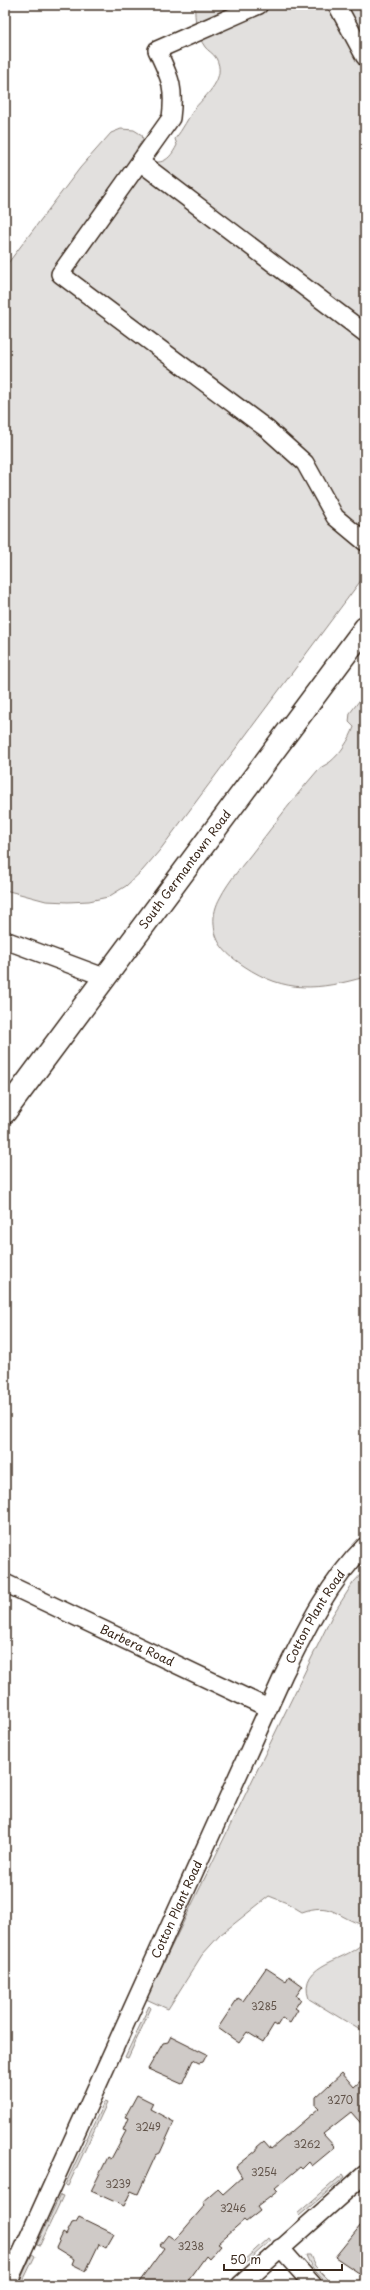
<svg xmlns="http://www.w3.org/2000/svg" width="370" height="2290" viewBox="0 0 370 2290" font-family="'Playpen Sans',sans-serif">
  <style>
    .green { fill: #e2e0de; stroke: #8e857e }
    .building { fill: #cfcac7; stroke: #3b2a1e }
    .lines { fill: none; stroke-linecap: round; stroke-linejoin: round }
    .minor-casing { stroke: #3b2a1e; stroke-width: 20 }
    .major-casing { stroke: #3b2a1e; stroke-width: 25 }
    .minor { stroke: #fff; stroke-width: 17 }
    .major { stroke: #fff; stroke-width: 22 }
    .labels { text-anchor: middle; stroke-width: 3; stroke-linejoin: round; paint-order: stroke }
    .number-label { font-size: 10px; fill: #605248 }
    .street-label { font-size: 12px; fill: #3b2a1e; stroke: #fff }
  </style>
  <rect width="100%" height="100%" fill="#fff"/>
  <filter id="ink" filterUnits="userSpaceOnUse"><feTurbulence type="fractalNoise" baseFrequency=".025" numOctaves="2"/><feDisplacementMap in="SourceGraphic" scale="8" xChannelSelector="R" yChannelSelector="G"/><feConvolveMatrix kernelMatrix="1 2 1 2 8 2 1 2 1" color-interpolation-filters="sRGB"/></filter>
  <g filter="url(#ink)">
    <g class="green">
      <path d="M195 5H365V575L160 850 142 871 126 886 108 897 89 901 68 902 46 901 5 890V267L80 168 111 133 121 129 134 130 142 135 143 139 136 150 138 156C156 165 167 166 177 145L175 139C183 129 188 118 195 108 207 94 227 78 216 58 213 53 208 51 205 47 197 36 194 18 195 5Z"/>
      <path d="M365 693V977C318 990 286 994 244 966 228 955 215 945 214 924 213 915 216 905 220 898 229 880 244 864 256 848 276 822 296 795 318 770 322 766 326 765 330 762 340 754 350 739 354 727L349 722 350 713Z"/>
      <path d="M365 1570V1920L360 1924C334 1915 331 1902 302 1912L287 1903 269 1896 220 1935 202 1955 168 2009 146 1999 332 1616 353 1583Z"/>
      <path d="M365 1940V2033L309 1999C296 1961 351 1962 365 1940Z"/>
      <path d="M149 2006 151 2008 128 2058 125 2057Z"/>
      <path d="M104 2102 107 2103 68 2186 65 2185Z"/>
      <path d="M343 2174 345 2177 299 2216 297 2214Z"/>
      <path d="M60 2195 63 2196 40 2245 37 2244Z"/>
      <path d="M268 2238 270 2241 243 2265 241 2263Z"/>
      <path d="M32 2254 35 2256 21 2285H18Z"/>
      <path d="M306 2255H310L315 2266 334 2285H329C320 2277 310 2267 306 2255Z"/>
    </g>
    <g class="building">
      <path d="M266 1968 286 1981 289 1976 303 1986 296 1996 301 1999 295 2008 298 2010 290 2023 282 2018 277 2026 274 2024 263 2042 247 2032 239 2043 218 2028 238 1998 243 2001Z"/>
      <path d="M171 2036 207 2054 203 2062 199 2063 193 2060 182 2084 148 2069 163 2043 168 2042Z"/>
      <path d="M342 2073 354 2087 365 2077V2128L351 2112 323 2134 335 2147 312 2166 309 2162 302 2169 300 2167 275 2188 278 2191 257 2207 260 2211 246 2222 244 2220 218 2243 221 2245 209 2259 206 2256 185 2285H137L164 2248 160 2245 168 2235 175 2240 205 2205 203 2202 218 2189 223 2194 242 2177 236 2167 257 2150V2147L264 2141 271 2149 319 2108 316 2105V2097Z"/>
      <path d="M137 2095 153 2103 150 2109 174 2122 160 2153 156 2155 138 2194 131 2191 124 2206 91 2191 108 2157 111 2159 126 2131 123 2130 128 2118 125 2117Z"/>
      <path d="M79 2217 114 2234 106 2248 99 2244 86 2271 72 2264 74 2259 56 2248 63 2233 66 2235 72 2223 76 2222Z"/>
      <path d="M365 2220V2277L335 2257Z"/>
    </g>
    <g class="lines">
      <defs>
        <g id="minor">
          <path d="M259 5 157 50C170 78 175 86 171 118L60 274 267 429 305 463 335 517 365 542"/>
          <path d="M337 5 365 57"/>
          <path d="M140 162 365 333"/>
          <path d="M5 940 104 977"/>
          <path id="s1" d="M5 1583 268 1708"/>
          <path d="M280 2248 313 2285"/>
          <path id="s2" d="M7 2285 283 1676C306 1629 328 1583 365 1546"/>
          <path d="M240 2285 365 2174"/>
        </g>
        <g id="major">
          <path id="s3" d="M5 1112 365 628"/>
        </g>
      </defs>
      <use href="#minor" class="minor-casing"/>
      <use href="#major" class="major-casing"/>
      <use href="#minor" class="minor"/>
      <use href="#major" class="major"/>
    </g>
  </g>
  <g class="labels">
    <g class="number-label">
      <text x="264" y="2010">3285</text>
      <text x="340" y="2104">3270</text>
      <text x="148" y="2131">3249</text>
      <text x="307" y="2148">3262</text>
      <text x="264" y="2176">3254</text>
      <text x="118" y="2188">3239</text>
      <text x="233" y="2212">3246</text>
      <text x="191" y="2250">3238</text>
    </g>
    <g class="street-label">
      <text dy="4" stroke="none"><textPath href="#s3" startOffset="302">South Germantown Road</textPath></text>
      <text dy="4" stroke="none"><textPath href="#s2" startOffset="736">Cotton Plant Road</textPath></text>
      <text dy="4" stroke="none"><textPath href="#s1" startOffset="146">Barbera Road</textPath></text>
      <text dy="4" stroke="none"><textPath href="#s2" startOffset="412">Cotton Plant Road</textPath></text>
    </g>
  </g>
  <rect width="370" height="2290" fill="none" stroke="#fff" stroke-width="20"/>
  <rect x="10" y="10" width="350" height="2270" fill="none" stroke="#3b2a1e" stroke-width="1.5" filter="url(#ink)"/>
  <path d="M224 2264v6h118v-6" fill="none" stroke="#3b2a1e" stroke-width="2"/>
  <text x="230" y="2264" font-size="12" fill="#3b2a1e" stroke="#ffffff" stroke-width="3" paint-order="stroke">50 m</text>
</svg>
